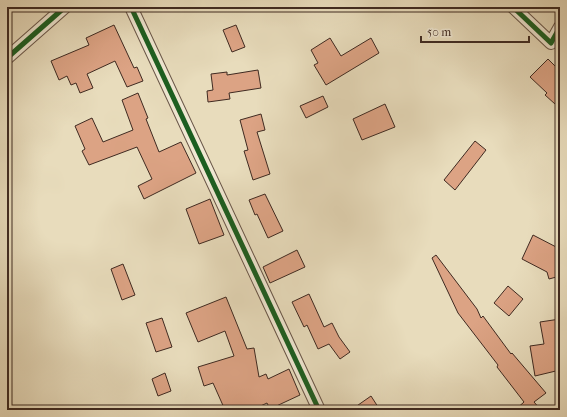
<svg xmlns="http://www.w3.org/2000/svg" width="567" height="417" viewBox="0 0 567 417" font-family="'IM FELL French Canon',serif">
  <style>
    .building { fill: #dca384; stroke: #3f2a21 }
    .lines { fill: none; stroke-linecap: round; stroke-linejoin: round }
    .minor-casing { stroke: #695648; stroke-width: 14 }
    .minor { stroke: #f0e8d3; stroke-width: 12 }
    .rail { stroke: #3f2a21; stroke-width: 3; stroke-dasharray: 7 7; stroke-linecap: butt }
    .cycleway-casing { stroke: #f0e8d3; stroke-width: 8 }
    .cycleway { stroke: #1b5e20; stroke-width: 5 }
  </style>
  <rect width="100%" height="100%" fill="#e8dcbc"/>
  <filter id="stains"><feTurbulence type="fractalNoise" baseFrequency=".005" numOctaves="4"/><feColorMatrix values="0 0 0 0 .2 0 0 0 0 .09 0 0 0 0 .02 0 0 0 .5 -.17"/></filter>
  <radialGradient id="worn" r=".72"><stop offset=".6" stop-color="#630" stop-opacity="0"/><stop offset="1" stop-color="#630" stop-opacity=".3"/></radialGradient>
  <g class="building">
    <path d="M114 25 134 68 137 67 143 81 127 87 115 61 87 74 93 88 80 93 76 83 71 85 67 76 59 80 51 61 89 45 86 38Z"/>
    <path d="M236 25 245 47 232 52 223 30Z"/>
    <path d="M330 38 341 56 371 38 379 53 326 85 314 65 318 63 311 50Z"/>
    <path d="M548 59 560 71V105L557 102 555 104 545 95 547 93 530 77Z"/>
    <path d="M258 70 261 88 229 93 230 99 208 102 207 91 213 90 211 74 227 72V75Z"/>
    <path d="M138 93 148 118 146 119 159 152 181 142 196 173 144 199 138 186 152 179 137 147 89 165 82 151 85 149 75 126 92 118 103 142 133 130 122 100Z"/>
    <path d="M323 96 328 107 306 118 300 106Z"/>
    <path d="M385 104 395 127 362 140 353 119Z"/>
    <path d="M261 114 265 130 257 132 270 174 253 180 244 151 248 150 240 120Z"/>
    <path d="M475 141 486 150 455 190 444 180Z"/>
    <path d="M265 194 283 231 268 238 257 214 255 215 249 200Z"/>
    <path d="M210 199 224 235 199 244 186 209Z"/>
    <path d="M533 235 560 249V276L549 279 547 272 522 259Z"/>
    <path d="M297 250 305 267 270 283 263 267Z"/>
    <path d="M436 255 477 309 481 318 483 316 511 354 512 353 546 393 534 402 541 410H515L524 402 497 367 498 365 458 313 432 258Z"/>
    <path d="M123 264 135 295 122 300 111 269Z"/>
    <path d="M508 286 523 299 509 316 494 303Z"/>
    <path d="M309 294 324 327 332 323 339 337 350 352 340 359 329 344 318 349 307 325 304 327 292 302Z"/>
    <path d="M226 297 247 349 254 348 259 377 266 374 268 379 289 369 300 395 270 409 267 403 252 410H225L213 383 204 386 198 367 234 356 225 331 198 342 186 313Z"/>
    <path d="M162 318 172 347 156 352 146 323Z"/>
    <path d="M560 319V370L535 376 530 346 544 344 540 322Z"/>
    <path d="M165 373 171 391 158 396 152 379Z"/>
    <path d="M371 396 380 410H351Z"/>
  </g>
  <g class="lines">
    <defs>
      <g id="minor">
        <path d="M131 7 319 410"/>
        <path d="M513 7 551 43 560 27"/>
        <path d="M7 58 65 7"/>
      </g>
    </defs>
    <use href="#minor" class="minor-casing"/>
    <use href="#minor" class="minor"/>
    <path class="rail" d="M7 8 8 7"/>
    <defs>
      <g id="cycleway">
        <path d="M131 7 319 410"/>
        <path d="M513 7 551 43 560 27"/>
        <path d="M7 58 65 7"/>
      </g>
    </defs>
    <use href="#cycleway" class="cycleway-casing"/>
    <use href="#cycleway" class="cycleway"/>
  </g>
  <rect width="567" height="417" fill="none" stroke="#e8dcbc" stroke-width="24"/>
  <rect x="8" y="8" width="551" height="401" fill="none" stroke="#3f2a21" stroke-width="2"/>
  <rect x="12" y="12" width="543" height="393" fill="none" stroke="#3f2a21"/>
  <path d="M421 36v6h108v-6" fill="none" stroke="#3f2a21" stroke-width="2"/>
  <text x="427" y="36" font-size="12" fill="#3f2a21" stroke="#f0e8d3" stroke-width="3" paint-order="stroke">50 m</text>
  <rect width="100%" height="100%" filter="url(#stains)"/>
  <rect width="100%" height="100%" fill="url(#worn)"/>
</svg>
